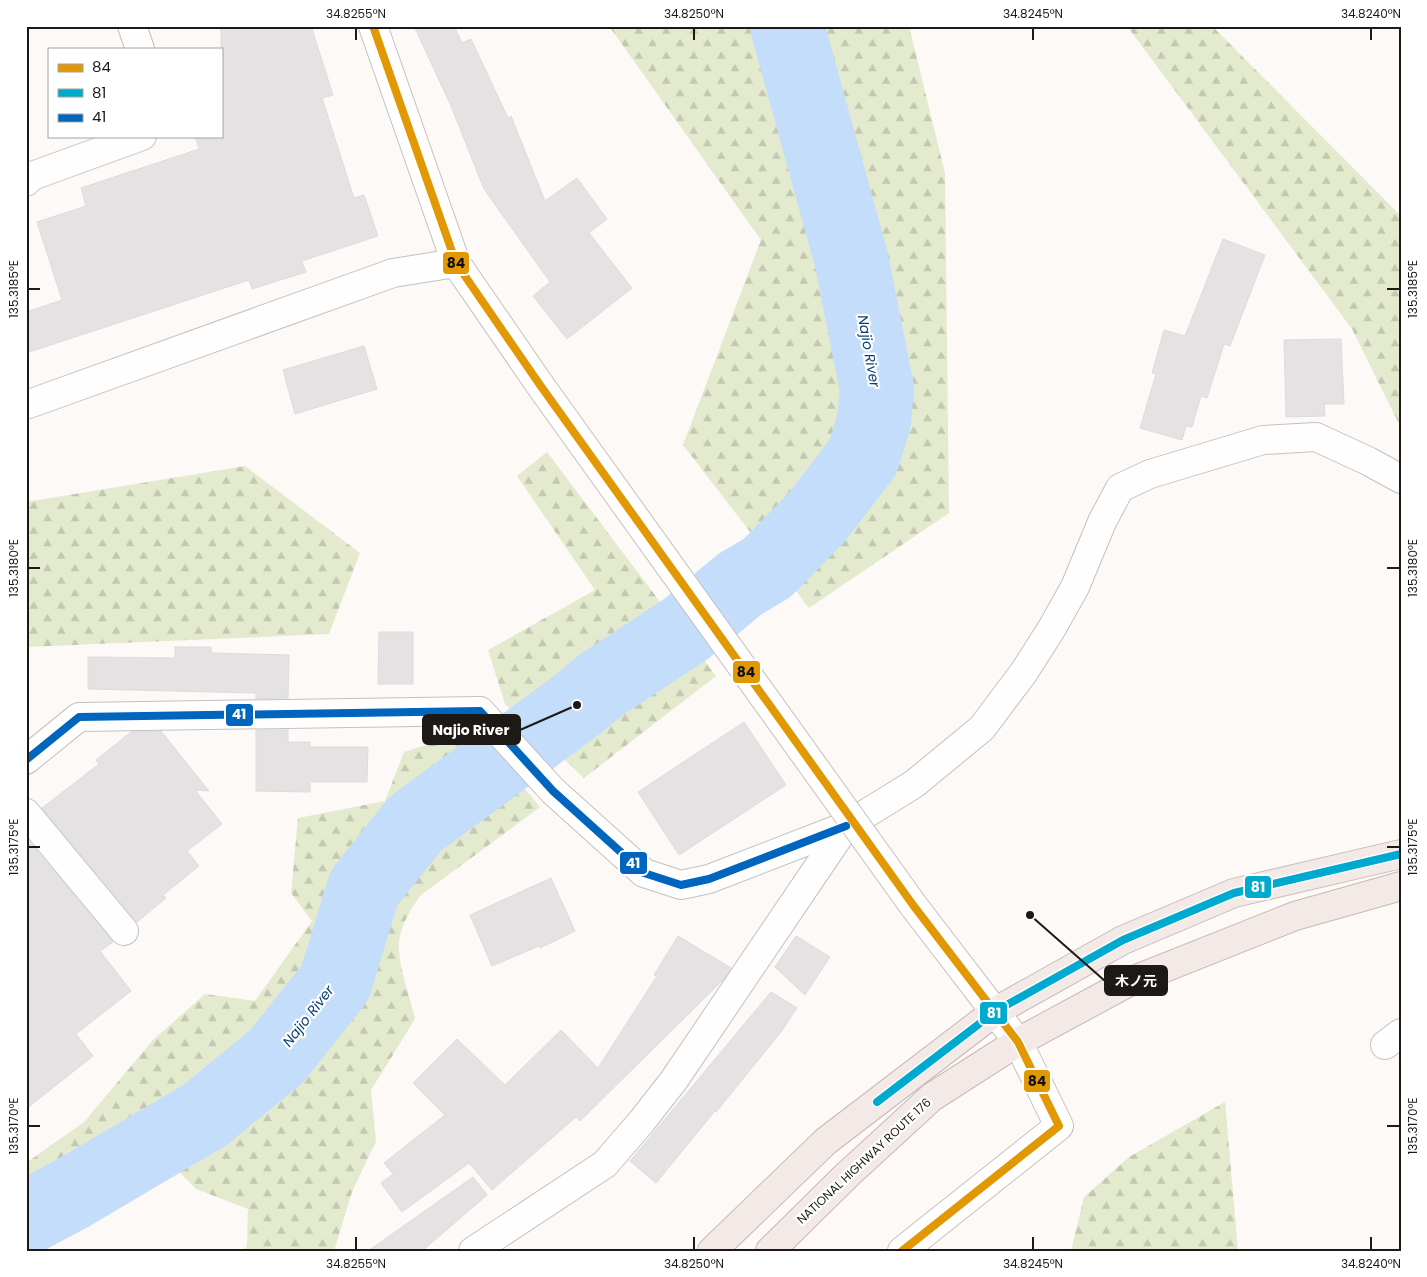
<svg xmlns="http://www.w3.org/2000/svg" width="1427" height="1277" viewBox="0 0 1427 1277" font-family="Poppins,'Noto Sans JP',sans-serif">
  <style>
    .forest { fill: url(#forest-firs) }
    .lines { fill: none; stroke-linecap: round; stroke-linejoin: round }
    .river { stroke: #c4ddfa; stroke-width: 74 }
    .building { fill: #e4e2e3; stroke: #dddbdd }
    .minor-casing { stroke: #c4c1bf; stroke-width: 30 }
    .highway-casing { stroke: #c6bab6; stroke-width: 30 }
    .minor { stroke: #fffefe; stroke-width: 28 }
    .highway { stroke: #f3e9e6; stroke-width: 28 }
    .minor-bridge-casing { stroke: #c4c1bf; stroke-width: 30; stroke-linecap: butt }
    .minor-bridge { stroke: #fffefe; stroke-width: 28 }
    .bus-1-casing { stroke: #fff; stroke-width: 11 }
    .bus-2-casing { stroke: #fff; stroke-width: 11 }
    .bus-3-casing { stroke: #fff; stroke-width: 11 }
    .bus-1 { stroke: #e19802; stroke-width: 8 }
    .bus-2 { stroke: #00a9ce; stroke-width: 8 }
    .bus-3 { stroke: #0065bd; stroke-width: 8 }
    .ticks { fill: none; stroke: #1d1917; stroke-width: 2 }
    .labels { text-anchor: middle; stroke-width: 4.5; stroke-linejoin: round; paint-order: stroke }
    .street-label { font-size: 12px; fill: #1d1917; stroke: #fff }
    .water-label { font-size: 14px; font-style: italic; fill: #0e4174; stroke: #fff }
    .leader { fill: none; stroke: #1d1917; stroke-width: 2 }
    .callout-dot { fill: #1d1917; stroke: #fff; stroke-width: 2 }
    .callout { fill: #1d1917; stroke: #1d1917; stroke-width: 2 }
    .callout-label { font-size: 14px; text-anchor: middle; font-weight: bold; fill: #fff }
    .line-badge { stroke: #fff; stroke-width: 2 }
    .badge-label { font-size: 14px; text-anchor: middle; font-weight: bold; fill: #fff }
    .pale-badge-label { font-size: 14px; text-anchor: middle; font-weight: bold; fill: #111 }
    .neatline { fill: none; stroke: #1d1917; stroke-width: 2 }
    .ticks-label { font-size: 12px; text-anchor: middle; fill: #1d1917 }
  </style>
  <defs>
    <pattern id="forest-firs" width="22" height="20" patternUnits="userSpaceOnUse" patternTransform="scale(1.25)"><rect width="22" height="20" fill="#e4eace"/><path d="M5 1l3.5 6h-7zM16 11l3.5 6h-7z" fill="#c3c8b0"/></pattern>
  </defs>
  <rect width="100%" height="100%" fill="#fcf9f7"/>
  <g class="forest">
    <path d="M609 26H909L945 173 949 513 809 608 683 445 761 240Z"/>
    <path d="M1127 26H1212L1401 216V428L1352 329Z"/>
    <path d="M547 452 716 676 584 778 505 704 488 650 595 590 517 476Z"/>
    <path d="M245 466 360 553 329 634 26 647V502Z"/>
    <path d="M476 730 540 807 421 895C411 908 401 925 399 941 397 963 410 997 415 1019L371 1090 376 1141 352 1192 334 1251H244L247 1245 248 1209 196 1189 132 1124 26 1191V1163L84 1122 153 1040 205 994 255 1001 312 921 291 893 298 818 385 801 404 752Z"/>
    <path d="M1225 1102 1238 1251H1071L1084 1197 1129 1157Z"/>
  </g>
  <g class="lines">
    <path class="river" d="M26 1218 73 1193 205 1115 276 1057 335 983 364 888 415 824 577 705 601 685 686 629 740 584 767 568 817 517 863 457 874 421 877 389 851 258 787 26"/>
  </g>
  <g class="building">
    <path d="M221 26H311L333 95 322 98 354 198 364 195 378 236 302 261 306 272 252 289 249 280 26 353V312L62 300 37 222 86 206 81 188 199 149 195 136H221Z"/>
    <path d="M414 26H454L462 43 471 39 508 118 511 116 545 201 577 178 607 219 589 233 632 288 567 339 533 296 550 282 484 189 451 106Z"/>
    <path d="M1223 239 1265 255 1230 346 1224 344 1207 398 1201 396 1192 427 1186 426 1182 440 1140 428 1156 374 1152 373 1164 330 1185 336Z"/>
    <path d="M1341 339 1344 404H1324L1325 416 1286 417 1284 340Z"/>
    <path d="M364 346 377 389 295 414 283 370Z"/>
    <path d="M379 632H413V684H378Z"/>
    <path d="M175 647H211V653L289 655 288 698 256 699V693L88 689V657L175 658Z"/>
    <path d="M744 722 786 785 679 855 638 792Z"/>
    <path d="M256 730H288V742H310V747H368L367 782H310V792L256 791Z"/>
    <path d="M161 731 209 791 195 790 222 824 187 851 199 866 163 895 166 898 137 922 42 808 99 764 96 760 131 732Z"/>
    <path d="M26 838 113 942 100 951 131 991 76 1034 93 1056 26 1109Z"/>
    <path d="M551 878 575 931 540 948 539 946 492 966 470 915Z"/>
    <path d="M678 936 731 968 723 980 580 1121 576 1117 492 1190 469 1163 402 1212 381 1183 393 1174 384 1163 445 1115 413 1083 457 1039 505 1085 561 1030 598 1068 657 976 654 975Z"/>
    <path d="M796 936 830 957 805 995 775 967Z"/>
    <path d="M771 992 797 1008 781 1032 716 1112 715 1111 656 1183 630 1161Z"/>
    <path d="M473 1177 487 1195 422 1251H368Z"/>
  </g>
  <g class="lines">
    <defs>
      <g id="minor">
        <path d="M132 26 140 49"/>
        <path d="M373 26 456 263 540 385"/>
        <path d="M26 182 32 176 142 136"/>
        <path d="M26 405 393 273 456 263"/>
        <path d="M26 760 79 717 480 711 553 791 644 873 681 885 709 879 846 826"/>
        <path d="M26 813 124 931"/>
        <path d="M1385 1045 1401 1033"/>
        <path d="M473 1251 605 1164 642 1121 674 1080 846 826 914 784 982 728 1024 672 1052 628 1075 587 1102 522 1120 488 1150 474 1263 440 1316 437 1368 461 1401 479"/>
        <path d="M902 1251 1059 1126 1018 1042 913 905"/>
      </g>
      <g id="highway">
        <path d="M712 1251 826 1141 996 1011 1123 940 1234 893 1401 854"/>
        <path d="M770 1251 846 1176 932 1097 1018 1042 1129 982 1295 916 1401 886"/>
      </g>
    </defs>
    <use href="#minor" class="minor-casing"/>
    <use href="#highway" class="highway-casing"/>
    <use href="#minor" class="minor"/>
    <use href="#highway" class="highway"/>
    <defs>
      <path id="minor-bridge" d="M540 385 913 905"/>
    </defs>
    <use href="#minor-bridge" class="minor-bridge-casing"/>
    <use href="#minor-bridge" class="minor-bridge"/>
    <defs>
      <path id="bus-1" d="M373 26 456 263 540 385 913 905 1018 1042 1059 1126 902 1251"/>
      <path id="bus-2" d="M877 1102 996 1011 1123 940 1234 893 1401 854"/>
      <path id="bus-3" d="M26 760 79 717 480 711 553 791 644 873 681 885 709 879 846 826"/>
    </defs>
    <use href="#bus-1" class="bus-1-casing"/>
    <use href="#bus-2" class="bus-2-casing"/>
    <use href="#bus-3" class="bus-3-casing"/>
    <use href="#bus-1" class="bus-1"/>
    <use href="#bus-2" class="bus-2"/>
    <use href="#bus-3" class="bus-3"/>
  </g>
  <path class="ticks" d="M356 28V40M694 28V40M1033 28V40M1371 28V40M28 289H40M1387 289H1400M28 568H40M1387 568H1400M28 847H40M1387 847H1400M28 1126H40M1387 1126H1400M356 1237V1250M694 1237V1250M1033 1237V1250M1371 1237V1250"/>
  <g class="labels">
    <g class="street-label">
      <text transform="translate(864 1161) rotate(-43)" y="4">NATIONAL HIGHWAY ROUTE 176</text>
    </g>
    <g class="water-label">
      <text transform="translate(869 351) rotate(80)" y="5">Najio River</text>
      <text transform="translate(308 1016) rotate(-52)" y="5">Najio River</text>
    </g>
  </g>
  <path class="leader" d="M577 705L520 730M1030 915L1105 981"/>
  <g class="callout-dot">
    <circle cx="577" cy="705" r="5"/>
    <circle cx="1030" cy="915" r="5"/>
  </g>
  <g class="callout">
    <rect x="423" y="715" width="97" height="29" rx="5"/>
    <rect x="1105" y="966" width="62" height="29" rx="5"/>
  </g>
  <g class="callout-label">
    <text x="471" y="735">Najio River</text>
    <text x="1136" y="986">木ノ元</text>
  </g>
  <g class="line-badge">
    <rect x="442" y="251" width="28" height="24" rx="5" fill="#e19802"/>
    <rect x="732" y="660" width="29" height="24" rx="5" fill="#e19802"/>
    <rect x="225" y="703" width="29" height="24" rx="5" fill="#0065bd"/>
    <rect x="619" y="851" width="29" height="24" rx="5" fill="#0065bd"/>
    <rect x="1244" y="875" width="28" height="24" rx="5" fill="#00a9ce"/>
    <rect x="979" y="1001" width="29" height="24" rx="5" fill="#00a9ce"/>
    <rect x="1023" y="1069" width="28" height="24" rx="5" fill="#e19802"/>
  </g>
  <g class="badge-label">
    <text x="239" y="719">41</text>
    <text x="633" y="868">41</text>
    <text x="1258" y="892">81</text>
    <text x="994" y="1018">81</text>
  </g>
  <g class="pale-badge-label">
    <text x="456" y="268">84</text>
    <text x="746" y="677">84</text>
    <text x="1037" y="1086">84</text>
  </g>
  <rect width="1427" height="1277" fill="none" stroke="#ffffff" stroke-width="55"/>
  <rect x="48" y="48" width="175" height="90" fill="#ffffff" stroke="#a5a3a2"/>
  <rect x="58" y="64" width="25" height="8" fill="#e19802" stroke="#a5a3a2"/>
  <text x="92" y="72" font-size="15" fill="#1d1917">84</text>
  <rect x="58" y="89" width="25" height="8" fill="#00a9ce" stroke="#a5a3a2"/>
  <text x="92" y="98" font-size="15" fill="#1d1917">81</text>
  <rect x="58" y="114" width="25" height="8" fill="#0065bd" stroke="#a5a3a2"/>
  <text x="92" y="122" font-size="15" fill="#1d1917">41</text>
  <rect x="28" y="28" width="1372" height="1222" class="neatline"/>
  <g class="ticks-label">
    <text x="356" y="18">34.8255°N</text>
    <text x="694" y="18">34.8250°N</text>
    <text x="1033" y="18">34.8245°N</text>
    <text x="1371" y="18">34.8240°N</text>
    <text transform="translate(1413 289) rotate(-90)" y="4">135.3185°E</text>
    <text transform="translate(14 289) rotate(-90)" y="4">135.3185°E</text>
    <text transform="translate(1413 568) rotate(-90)" y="4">135.3180°E</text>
    <text transform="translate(14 568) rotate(-90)" y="4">135.3180°E</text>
    <text transform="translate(1413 847) rotate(-90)" y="4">135.3175°E</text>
    <text transform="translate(14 847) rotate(-90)" y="4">135.3175°E</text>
    <text transform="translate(1413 1126) rotate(-90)" y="4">135.3170°E</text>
    <text transform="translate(14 1126) rotate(-90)" y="4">135.3170°E</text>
    <text x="356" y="1268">34.8255°N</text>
    <text x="694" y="1268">34.8250°N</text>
    <text x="1033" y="1268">34.8245°N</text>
    <text x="1371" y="1268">34.8240°N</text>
  </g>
</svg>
